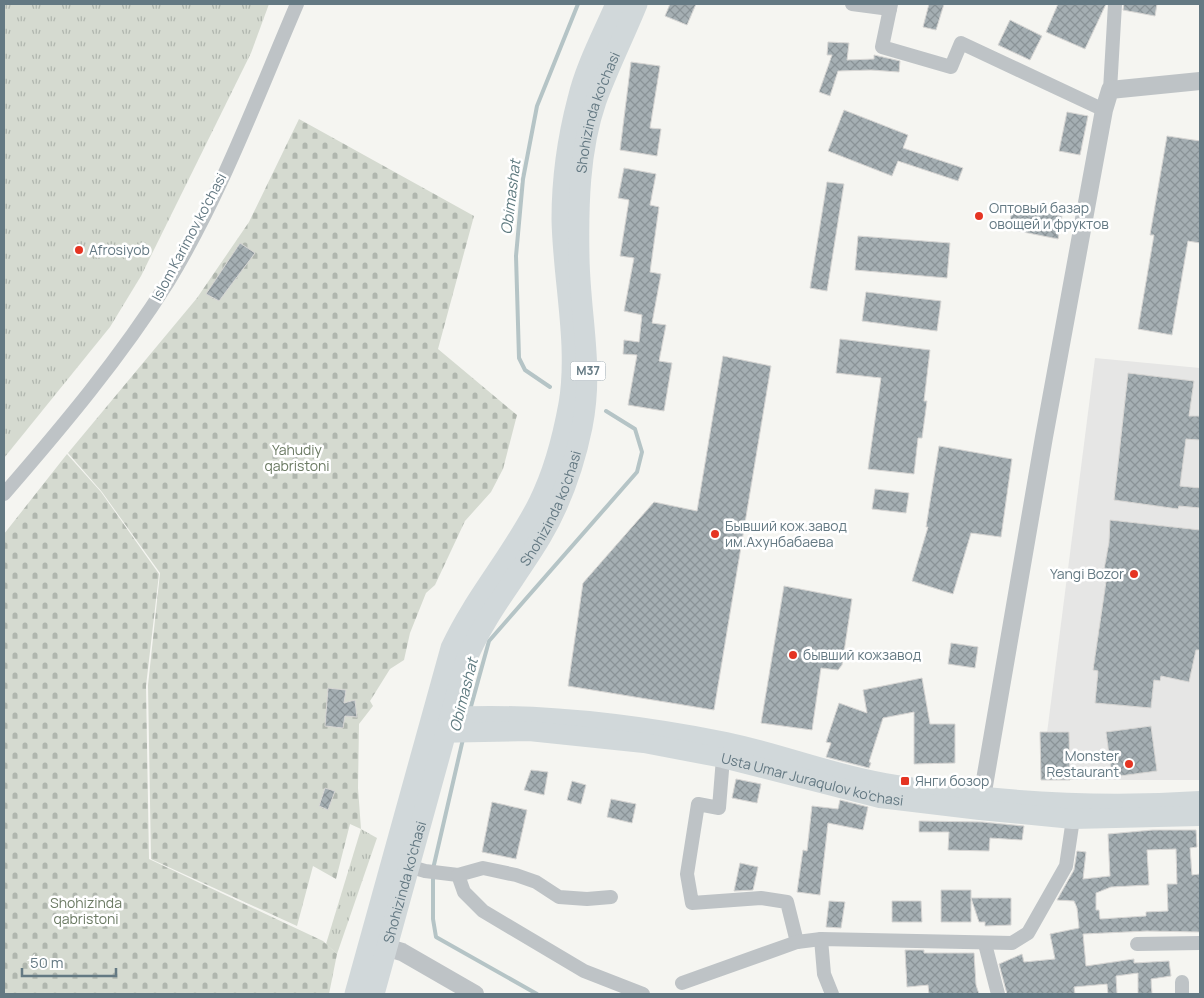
<svg xmlns="http://www.w3.org/2000/svg" width="1204" height="998" viewBox="0 0 1204 998" font-family="Manrope,sans-serif">
  <style>
    .built { fill: #e6e6e5 }
    .grass { fill: url(#grass-tufts) }
    .cemetery { fill: url(#cemetery-stones) }
    .lines { fill: none; stroke-linecap: round; stroke-linejoin: round }
    .stream { stroke: #b5c4c6; stroke-width: 4 }
    .building { fill: url(#building-cross-hatch); stroke: #d7d6d4; fill-rule: evenodd }
    .minor { stroke: #bec3c6; stroke-width: 14 }
    .tertiary { stroke: #bec3c6; stroke-width: 18 }
    .secondary { stroke: #d1d8da; stroke-width: 20 }
    .primary { stroke: #d1d8da; stroke-width: 21 }
    .poi-dot { fill: #e53422; stroke: #fff; stroke-width: 2 }
    .labels { text-anchor: middle; stroke-width: 5; stroke-linejoin: round; paint-order: stroke }
    .shield { fill: #fff; stroke: #92a1a8; stroke-width: 1 }
    .shield-label { font-size: 12px; font-weight: bold; fill: #647983 }
    .street-label { font-size: 14px; fill: #647983; stroke: #fff }
    .poi-label { font-size: 14px; fill: #647983; stroke: #fff; text-anchor: start }
    .park-label { font-size: 14px; fill: #6b7a63; stroke: #fff }
    .water-label { font-size: 15px; font-style: italic; fill: #5f7b80; stroke: #fff }
  </style>
  <defs>
    <pattern id="grass-tufts" width="24" height="20" patternUnits="userSpaceOnUse" patternTransform="scale(1.25)"><rect width="24" height="20" fill="#d5dad0"/><path d="M3 7l-1-3M5 7V3M7 7l1-3M15 17l-1-3M17 17v-4M19 17l1-3" fill="none" stroke="#b0b6ae"/></pattern>
    <pattern id="cemetery-stones" width="16" height="16" patternUnits="userSpaceOnUse" patternTransform="scale(1.25)"><rect width="16" height="16" fill="#d5dad0"/><path d="M2 7V4a2 2 0 0 1 4 0v3zM10 15v-3a2 2 0 0 1 4 0v3z" fill="#b0b6ae"/></pattern>
    <pattern id="building-cross-hatch" width="8" height="8" patternUnits="userSpaceOnUse" patternTransform="scale(1.25)"><rect width="8" height="8" fill="#a5afb3"/><path d="M0 0l8 8M0 8l8-8" fill="none" stroke="#8a9397"/></pattern>
  </defs>
  <rect width="100%" height="100%" fill="#f5f5f1"/>
  <path class="built" d="M1095 358 1200 368V780H1041Z"/>
  <g class="grass">
    <path d="M4 4H269L251 53 141 276 110 327 4 458Z"/>
    <path d="M361 829 377 838 337 954 326 944Z"/>
  </g>
  <g class="cemetery">
    <path d="M299 119 474 216 438 349 517 415 503 469 491 492 465 521 435 585 426 593 410 633 404 660 390 669 370 701 373 706 359 724 358 788 361 829 350 824 336 879 313 866 297 926 151 859 148 685 160 573 102 492 68 453 197 298 249 222Z"/>
    <path d="M67 454 101 492 159 574 146 686 149 859 323 941 337 954 329 994H4V534Z"/>
  </g>
  <g class="lines">
    <g class="stream">
      <path d="M550 387 525 370 519 358 516 256 523 179 537 106 578 4"/>
      <path d="M470 710 489 641 637 472 642 452 635 429 606 411"/>
      <path d="M433 869 463 739"/>
      <path d="M433 876V919L436 937 537 994"/>
    </g>
  </g>
  <g class="building">
    <path d="M670 4H696L687 25 665 16Z"/>
    <path d="M929 4H944L936 30 923 27Z"/>
    <path d="M1058 4H1106L1085 49 1046 32Z"/>
    <path d="M1124 4H1157L1155 16 1123 10Z"/>
    <path d="M1010 20 1042 36 1030 60 998 45Z"/>
    <path d="M828 42 849 43 847 60 874 59V55L900 61 899 72 871 70 838 71 830 96 819 92 832 55H827Z"/>
    <path d="M631 62 660 66 650 128 661 129 657 156 620 150Z"/>
    <path d="M844 110 908 135 903 148 963 168 958 181 898 161 892 176 828 151Z"/>
    <path d="M1067 112 1088 116 1080 155 1059 151Z"/>
    <path d="M1167 136 1200 141V243L1188 241 1172 335 1138 329 1154 235H1150Z"/>
    <path d="M624 168 656 174 650 205 659 207 650 272 661 274 652 323 666 325 659 361 672 363 664 411 628 405 637 355 623 354 624 340 639 342 642 315 624 311 634 258 620 256 629 200 618 198Z"/>
    <path d="M827 182 844 184 827 291 810 288Z"/>
    <path d="M1013 206 1062 216 1058 239 1008 229Z"/>
    <path d="M858 236 950 243 947 278 855 270Z"/>
    <path d="M240 243 255 253 219 301 206 294Z"/>
    <path d="M866 292 941 301 937 331 862 321Z"/>
    <path d="M840 339 930 350 924 401H927L922 438H918L914 474 868 469 881 378 836 373Z"/>
    <path d="M723 356 771 366 714 710 568 686 583 583 654 502 697 511Z"/>
    <path d="M1128 373 1194 381 1189 416H1200V440L1186 439 1180 486 1200 488V508L1179 506 1178 509 1114 500Z"/>
    <path d="M939 446 1012 459 1001 537 971 533 953 594 912 581 928 527H926Z"/>
    <path d="M875 489 909 493 906 513 872 509Z"/>
    <path d="M1110 520 1200 530V650H1196L1189 682 1161 676 1160 681 1154 680 1151 708 1095 703 1098 671 1093 670 1107 575H1103L1109 542Z"/>
    <path d="M784 586 852 599 842 665 838 670 821 668 812 730 761 723Z"/>
    <path d="M951 643 978 647 975 668 948 664Z"/>
    <path d="M922 678 930 724H955V763L914 764V712L883 718 869 762 871 763 869 768 826 757 831 743 826 742 839 703 867 713 863 690Z"/>
    <path d="M328 688 346 690 344 703 355 700 357 717 345 716 343 728 325 726Z"/>
    <path d="M1151 726 1157 771 1112 777 1106 732Z"/>
    <path d="M1040 732H1069L1070 780H1041Z"/>
    <path d="M531 770 548 772 544 795 524 790Z"/>
    <path d="M736 779 761 784 757 803 732 798Z"/>
    <path d="M572 781 586 785 581 804 567 800Z"/>
    <path d="M325 788 335 791 328 810 319 806Z"/>
    <path d="M611 799 636 804 632 823 607 817Z"/>
    <path d="M840 800 868 807 863 830 828 823 820 895 797 892 803 850 807 851 812 806 838 809Z"/>
    <path d="M492 802 527 810 516 859 482 852Z"/>
    <path d="M919 821 982 822 1024 826 1022 840 990 838 989 851 948 850 949 832H919Z"/>
    <path d="M1153 830H1196L1197 847 1190 848 1192 875 1200 874V932L1147 931 1083 934 1086 966 1134 959V963L1169 961 1171 976 1151 979 1152 994H1138V973L1116 976 1117 994H1108L1107 984 1074 987 1075 994H1007L999 964 1022 954 1024 962 1055 959 1050 934 1079 928 1077 908 1074 901 1057 900 1074 870 1077 851 1086 852 1083 879 1110 876 1108 834ZM1176 849 1177 884H1167L1168 911 1146 912V916L1100 919 1099 910H1096V893L1111 887 1149 885 1147 850Z"/>
    <path d="M740 863 758 867 753 890 734 891Z"/>
    <path d="M941 890H971V898H1011V925L985 926V922H979L971 898V922H941Z"/>
    <path d="M829 901 845 902 841 928 826 927Z"/>
    <path d="M892 901H921L922 922H892Z"/>
    <path d="M905 950H924V953H974L976 985 979 994H929L928 985 907 987Z"/>
  </g>
  <g class="lines">
    <g class="minor">
      <path d="M852 4 890 9"/>
      <path d="M891 4 882 47 951 67 961 43 1104 110"/>
      <path d="M1110 90 1115 4"/>
      <path d="M4 494C63 426 120 358 168 282 221 195 257 97 297 4"/>
      <path d="M723 758 719 808 698 804 687 874 692 903 761 898 787 902 797 942"/>
      <path d="M408 866 425 871 458 875 464 892 483 911 584 971 643 994"/>
      <path d="M458 875 483 868 516 875 536 882 559 897 587 899 611 897"/>
      <path d="M821 939 824 974 832 994"/>
      <path d="M985 944 998 994"/>
      <path d="M1137 944 1200 943"/>
      <path d="M1182 982V994"/>
      <path d="M682 983 797 942 821 939 1012 943 1028 933 1066 866 1073 819"/>
    </g>
    <g class="tertiary">
      <path d="M980 809 1044 437 1104 110 1110 90 1200 81"/>
      <path d="M375 944 402 952 475 994"/>
    </g>
    <g class="secondary">
      <path d="M436 715 449 717C541 712 635 724 726 742 779 753 831 774 885 783 988 801 1096 808 1200 801"/>
      <path id="s1" d="M431 733 529 731 644 743 723 758 880 798 980 810 1073 819 1200 816"/>
    </g>
    <g class="primary">
      <path d="M355 994 451 648C475 596 514 553 539 502 554 472 563 437 569 404 579 345 563 279 562 219 562 180 568 137 578 99 585 68 603 34 616 4"/>
      <path id="s2" d="M374 994 465 663C484 616 516 579 541 537 561 503 574 466 582 427 594 368 580 317 579 258 578 207 579 150 596 101 608 68 624 36 637 4"/>
    </g>
  </g>
  <g class="poi-dot">
    <circle cx="979" cy="216" r="5"/>
    <circle cx="79" cy="250" r="5"/>
    <circle cx="715" cy="534" r="5"/>
    <circle cx="1134" cy="574" r="5"/>
    <circle cx="793" cy="655" r="5"/>
    <circle cx="1129" cy="764" r="5"/>
    <rect x="900" y="776" width="10" height="10" rx="2.5"/>
  </g>
  <g class="labels">
    <rect class="shield" x="570.5" y="361.5" width="35" height="19" rx="4"/>
    <g class="shield-label">
      <text x="588" y="375">M37</text>
    </g>
    <g class="street-label">
      <text dy="5" stroke="none"><textPath href="#s2" startOffset="926">Shohizinda ko'chasi</textPath></text>
      <text transform="translate(189 237) rotate(-62)" y="5">Islom Karimov ko'chasi</text>
      <text dy="5" stroke="none"><textPath href="#s2" startOffset="521">Shohizinda ko'chasi</textPath></text>
      <text dy="5" stroke="none"><textPath href="#s1" startOffset="386">Usta Umar Juraqulov ko'chasi</textPath></text>
      <text dy="5" stroke="none"><textPath href="#s2" startOffset="116">Shohizinda ko'chasi</textPath></text>
    </g>
    <g class="poi-label">
      <text x="989" y="213">Оптовый базар<tspan x="989" dy="16">овощей и фруктов</tspan></text>
      <text x="89" y="255">Afrosiyob</text>
      <text x="725" y="531">Бывший кож.завод<tspan x="725" dy="16">им.Ахунбабаева</tspan></text>
      <text x="1124" y="579" text-anchor="end">Yangi Bozor</text>
      <text x="803" y="660">бывший кожзавод</text>
      <text x="1119" y="761" text-anchor="end">Monster<tspan x="1119" dy="16">Restaurant</tspan></text>
      <text x="915" y="786">Янги бозор</text>
    </g>
    <g class="park-label">
      <text x="297" y="455">Yahudiy<tspan x="297" dy="16">qabristoni</tspan></text>
      <text x="86" y="908">Shohizinda<tspan x="86" dy="16">qabristoni</tspan></text>
    </g>
    <g class="water-label">
      <text transform="translate(511 197) rotate(-83)" y="5">Obimashat</text>
      <text transform="translate(464 695) rotate(-76)" y="5">Obimashat</text>
    </g>
  </g>
  <rect width="1204" height="998" fill="none" stroke="#647983" stroke-width="10"/>
  <path d="M22 968v8h94v-8" fill="none" stroke="#647983" stroke-width="2.5"/>
  <text x="30" y="968" font-size="15" fill="#647983" stroke="#ffffff" stroke-width="4" paint-order="stroke">50 m</text>
</svg>
